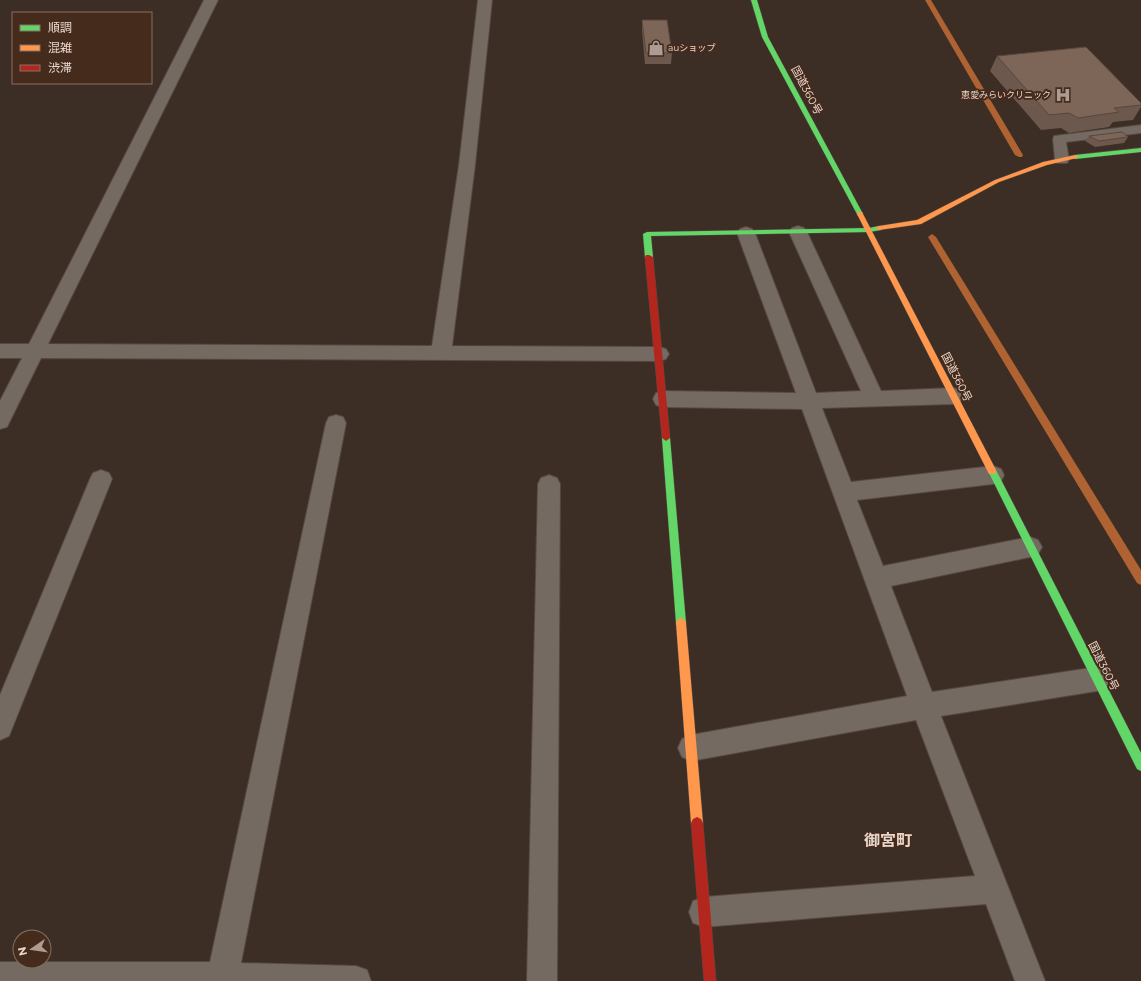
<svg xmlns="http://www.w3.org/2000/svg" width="1141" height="981" viewBox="0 0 1141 981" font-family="Montserrat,'Noto Sans JP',sans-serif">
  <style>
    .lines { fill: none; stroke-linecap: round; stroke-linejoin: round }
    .stream { fill: #b06332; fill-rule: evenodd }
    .lane-casing { stroke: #554942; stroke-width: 2 }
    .street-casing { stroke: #554942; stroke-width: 2 }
    .fast-casing { stroke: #554942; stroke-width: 1 }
    .slow-casing { stroke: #554942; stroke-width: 1 }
    .jam-casing { stroke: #554942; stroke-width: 1 }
    .lane { fill: #746a62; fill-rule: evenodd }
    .street { fill: #746a62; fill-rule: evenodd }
    .fast { fill: #63d668; fill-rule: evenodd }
    .slow { fill: #ff974d; fill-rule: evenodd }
    .jam { fill: #b3261e; fill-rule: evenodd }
    .wall { fill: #6c584c }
    .building { fill: #7d6658; stroke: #58473e }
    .labels { text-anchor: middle; stroke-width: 4; stroke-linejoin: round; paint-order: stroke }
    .far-poi-label { font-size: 9px; fill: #e8d7ce; stroke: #452b1c; text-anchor: start }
    .street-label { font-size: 11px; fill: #e8d7ce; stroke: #452b1c }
    .near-quarter-label { font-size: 16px; font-weight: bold; fill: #e8d7ce; stroke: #452b1c }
  </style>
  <rect width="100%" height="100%" fill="#3c2e25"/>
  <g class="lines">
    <g class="stream">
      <path d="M925 0H931L1023 155 1022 157H1019L1015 155Z"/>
      <path d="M932 234 936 237 1141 570V585L1137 583 928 237Z"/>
    </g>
    <defs>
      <path id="lane" d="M1141 125V133L1066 142 1069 160 1067 163H1057L1055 160 1053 139 1054 136Z"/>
      <g id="street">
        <path d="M204 0H218L48 344 432 346 459 165 478 0H492L475 165 452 346 659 347 666 349 669 354 666 359 659 361 41 358 7 427 0 429V401L22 358H0V344H29Z"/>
        <path d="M798 226 804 228 807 232 881 391 953 388 960 390 963 396 960 402 953 404 822 408 851 482 993 466 1001 469 1004 475 1001 481 993 484 857 500 883 566 1030 537 1038 540 1042 547 1038 554 1030 557 891 586 932 692 1097 667 1106 670 1110 679 1106 688 1097 691 941 716 1045 981H1015L986 904 704 927 693 923 689 912 693 901 704 897 975 876 916 720 691 761 682 757 678 748 682 739 691 735 907 696 802 409 663 407 656 405 653 399 656 393 663 391 796 393 737 233 740 229 746 227 752 229 755 233 816 393 861 391 789 232 792 228Z"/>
        <path d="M336 415 343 417 346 423 241 963 356 966 367 970 371 981H0V962H210L326 423 329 417Z"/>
        <path d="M101 470 109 473 112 479 9 736 0 740V695L90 479 93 473Z"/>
        <path d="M549 475 557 478 560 484 557 981H527L538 484 541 478Z"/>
      </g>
      <g id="fast">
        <path d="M751 0H757L768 37 863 214 862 216H858L857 214 762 37Z"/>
        <path d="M1141 148V152L1075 159 1072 157 1075 155Z"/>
        <path d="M879 226H881V230L869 232 651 236 653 257 649 259 645 257 643 234 647 232 869 228Z"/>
        <path d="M666 435 670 438 686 623 685 626 681 628 677 626 676 623 662 438Z"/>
        <path d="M992 467 995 468 1141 753V771L1137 769 988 471 989 468Z"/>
      </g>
      <g id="slow">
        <path d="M1075 155 1078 157 1077 158 1047 165 999 182 921 224 879 230 875 228 879 226 917 220 995 180 1043 162Z"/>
        <path d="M858 212H862L863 214 995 468 996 471 995 474H989L857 214Z"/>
        <path d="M681 618 685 620 686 623 703 823 701 827 697 829 693 827 691 823 676 623 677 620Z"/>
      </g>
      <g id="jam">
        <path d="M646 255H649L653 257 670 438 666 441 662 438 645 257Z"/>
        <path d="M697 817 701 819 703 823 716 981H704L691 823 693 819Z"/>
      </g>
    </defs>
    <use href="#lane" class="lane-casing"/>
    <use href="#street" class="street-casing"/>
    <use href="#fast" class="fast-casing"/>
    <use href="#slow" class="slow-casing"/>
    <use href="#jam" class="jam-casing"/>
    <use href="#lane" class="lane"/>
    <use href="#street" class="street"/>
    <use href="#fast" class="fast"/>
    <use href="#slow" class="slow"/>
    <use href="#jam" class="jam"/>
  </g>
  <g class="wall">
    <path d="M642 20 672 53 671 64H645L642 31Z"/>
    <path d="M997 56 1141 103V107L1133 120 1113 122 1109 127 1069 133 1061 128 1041 130 990 71Z"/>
    <path d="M1089 136 1128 137 1124 143 1095 147 1085 141Z"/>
  </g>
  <g class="building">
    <path d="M642 20H667L672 53H646Z"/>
    <path d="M1086 47 1141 103V105L1114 108 1119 112 1078 118 1069 113 1049 115 997 56Z"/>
    <path d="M1122 132 1128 137 1099 141 1089 136Z"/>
  </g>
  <defs>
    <symbol id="shop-bare" viewBox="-9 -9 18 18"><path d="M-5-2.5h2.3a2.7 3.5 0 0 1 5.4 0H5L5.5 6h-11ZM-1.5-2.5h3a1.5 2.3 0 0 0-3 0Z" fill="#ac9c93" stroke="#452b1c" stroke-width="2.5" paint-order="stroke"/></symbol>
    <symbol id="hospital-bare" viewBox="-9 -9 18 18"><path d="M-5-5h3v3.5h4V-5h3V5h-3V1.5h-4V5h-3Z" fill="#ac9c93" stroke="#452b1c" stroke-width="2.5" paint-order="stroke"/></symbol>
  </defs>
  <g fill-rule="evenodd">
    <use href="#shop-bare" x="645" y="37" width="22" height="22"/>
    <use href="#hospital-bare" x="1052" y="84" width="22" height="22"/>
  </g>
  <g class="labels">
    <g class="far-poi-label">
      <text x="668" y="51">auショップ</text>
      <text x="1051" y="98" text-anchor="end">恵愛みらいクリニック</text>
    </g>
    <g class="street-label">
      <text transform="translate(807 90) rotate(62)" y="4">国道360号</text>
      <text transform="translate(957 377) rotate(63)" y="4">国道360号</text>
      <text transform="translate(1104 666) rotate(63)" y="4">国道360号</text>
    </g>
    <g class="near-quarter-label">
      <text x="888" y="846">御宮町</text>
    </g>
  </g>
  <rect x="12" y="12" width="140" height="72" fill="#452b1c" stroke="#867063"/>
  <rect x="20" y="25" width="20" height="6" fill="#63d668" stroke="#867063"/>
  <text x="48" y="32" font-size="12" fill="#e8d7ce">順調</text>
  <rect x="20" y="45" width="20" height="6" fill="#ff974d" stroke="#867063"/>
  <text x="48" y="52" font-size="12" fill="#e8d7ce">混雑</text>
  <rect x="20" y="65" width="20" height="6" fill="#b3261e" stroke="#867063"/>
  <text x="48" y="72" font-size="12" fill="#e8d7ce">渋滞</text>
  <g transform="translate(32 949) rotate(257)"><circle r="19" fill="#452b1c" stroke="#867063"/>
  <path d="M0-3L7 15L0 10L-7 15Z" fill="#ac9c93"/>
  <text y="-6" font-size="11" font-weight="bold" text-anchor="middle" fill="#e8d7ce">N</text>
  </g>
</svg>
